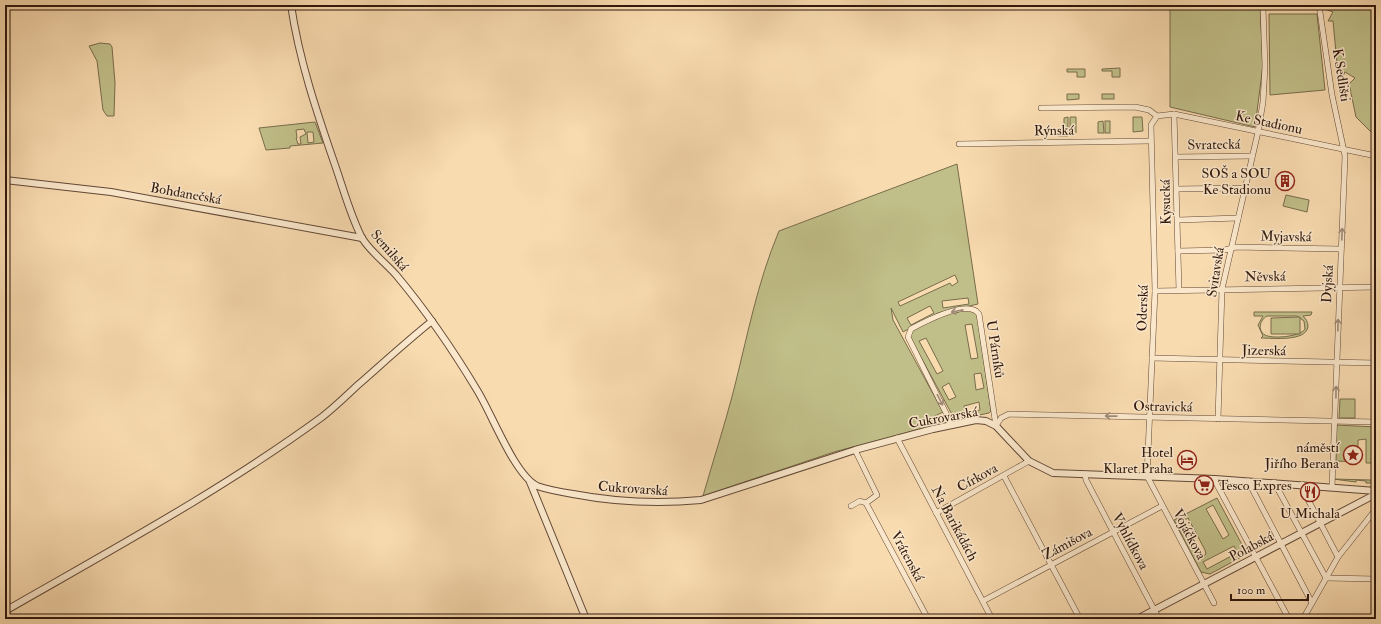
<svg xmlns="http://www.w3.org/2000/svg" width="1381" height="624" viewBox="0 0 1381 624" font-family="'IM FELL Double Pica',serif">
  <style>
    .green { fill: #c1bf89; stroke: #786c4b; fill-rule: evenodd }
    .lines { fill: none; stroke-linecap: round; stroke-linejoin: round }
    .minor-casing { stroke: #624936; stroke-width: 6 }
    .tertiary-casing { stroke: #624936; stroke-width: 8 }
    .minor { stroke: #fbe8cc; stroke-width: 5 }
    .tertiary { stroke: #fbe8cc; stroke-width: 6 }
    .oneway { stroke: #a08a76 }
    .labels { text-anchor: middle; stroke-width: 3; stroke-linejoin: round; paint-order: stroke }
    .street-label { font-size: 14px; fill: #30180d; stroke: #fbe8cc }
    .poi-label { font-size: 14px; fill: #30180d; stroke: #fbe8cc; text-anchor: end }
  </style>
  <rect width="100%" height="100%" fill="#f9dbb0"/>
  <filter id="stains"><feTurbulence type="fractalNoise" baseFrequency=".005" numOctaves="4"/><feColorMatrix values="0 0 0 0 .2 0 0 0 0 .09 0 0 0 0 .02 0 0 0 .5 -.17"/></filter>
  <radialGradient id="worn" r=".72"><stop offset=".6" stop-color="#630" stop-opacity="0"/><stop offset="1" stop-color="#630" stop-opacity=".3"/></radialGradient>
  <g class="green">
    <path d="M1170 5H1260L1263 65 1255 127 1170 107Z"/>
    <path d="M1325 5H1376V130L1374 132 1376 135 1373 134 1356 117 1349 84 1355 78 1345 72 1343 76 1338 74 1333 21H1328L1333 12 1325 9Z"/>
    <path d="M1269 14H1317L1325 90 1270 95Z"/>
    <path d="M100 43 110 44 112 47 115 83 114 116H107L103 110 97 61 89 46Z"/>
    <path d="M1120 68V77H1112V71H1102V69Z"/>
    <path d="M1067 69H1085V77H1077V72H1067Z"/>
    <path d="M1067 94H1079V99L1067 100Z"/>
    <rect x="1102" y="94" width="12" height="5"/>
    <path d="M1068 117V136H1058V133H1064V118Z"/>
    <path d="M1076 117V133H1070V117Z"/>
    <path d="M1133 117H1142L1143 131 1133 132Z"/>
    <path d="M1103 121 1104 133H1098V122Z"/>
    <rect x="1105" y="121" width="5" height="12"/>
    <path d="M315 122 323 143 290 146V148L266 150 259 128ZM304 129 306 134 300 137 301 144H298L296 138H297L296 130ZM307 132H313L314 142 308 143Z"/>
    <path d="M957 164 978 304 938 313 903 332 891 308 893 320 943 412 935 416 938 424 834 452 703 496C713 461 724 427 733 393 747 338 757 283 779 231ZM955 275 958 282 952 286 950 283 900 306 898 302ZM968 298 969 304 943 308 942 301ZM930 306 934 313 911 325 907 318Z"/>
    <path d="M1286 195 1309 200 1307 212 1283 206Z"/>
    <path d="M971 309 977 313 991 411 989 413 955 420 910 337 913 330 939 316ZM972 324 978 358 971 359 965 325ZM926 338 943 371 937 374 919 341ZM981 373 984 388 976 390 974 374ZM949 383 956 397 949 400 942 387ZM979 402 980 410 965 413 964 406Z"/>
    <path d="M1254 312H1312L1311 315 1303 316C1306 319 1308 322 1308 327 1305 342 1273 338 1261 338L1263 336 1258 325 1263 316H1254ZM1267 316H1297L1304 321 1305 329C1300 337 1272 339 1265 335 1257 330 1260 320 1267 316Z"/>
    <path d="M1300 317V334H1271V318Z"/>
    <path d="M1340 399H1355V418H1339Z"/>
    <path d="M1336 425 1376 427V463H1366V439L1358 440V462L1336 461Z"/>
    <path d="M1333 479 1370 480 1376 483H1366V481L1356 480V482Z"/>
    <path d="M1217 498 1247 554 1210 574 1201 572 1174 520ZM1213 505 1229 535 1223 539 1206 509ZM1188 518 1205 550 1206 554 1202 557 1182 521ZM1234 546 1237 553 1207 569 1203 562Z"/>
  </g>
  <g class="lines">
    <defs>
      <g id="minor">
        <path d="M1319 5 1332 95 1345 156 1332 487"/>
        <path d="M1041 108 1135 107 1149 110 1157 116"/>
        <path d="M1174 114 1179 290"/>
        <path d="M959 144 1150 141"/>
        <path d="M1176 157 1252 156"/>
        <path d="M1177 189 1244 188"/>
        <path d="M1178 220 1238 218"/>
        <path d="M1178 251 1225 250 1236 247 1341 249"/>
        <path d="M1155 291 1376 287"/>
        <path d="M1152 358 1376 363"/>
        <path d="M1218 419 1222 289 1258 132 1263 102 1265 66 1263 8"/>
        <path d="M952 425 908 337 911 329C924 322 962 302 976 311L979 314 996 426"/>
        <path d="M996 426 1001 418 1009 414 1376 422"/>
        <path d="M897 438 992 619"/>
        <path d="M1085 474 1086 480 1159 619"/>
        <path d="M1004 476 1080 619"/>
        <path d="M1215 479 1216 483 1289 619"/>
        <path d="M1248 481 1312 603"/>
        <path d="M1274 482 1326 578"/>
        <path d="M1302 484 1303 490 1338 557"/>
        <path d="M866 503 928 619"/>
        <path d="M851 506 860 501 866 503 877 495 855 450"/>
        <path d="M936 513 1029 461"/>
        <path d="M1326 578 1376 579"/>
        <path d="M983 601 1162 506"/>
        <path d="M1214 603 1147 476 1155 291 1151 125 1157 116 1174 114 1376 156"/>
        <path d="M1303 619 1338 557 1376 509"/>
      </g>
      <g id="tertiary">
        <path d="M291 5C299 60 317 113 335 165 343 188 350 214 361 236 367 249 387 264 397 276 427 312 453 350 477 390 492 414 514 474 537 486 549 490 561 492 573 494 615 502 658 504 701 500L855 450 933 429 976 420 986 421 996 426 1029 461 1053 473 1215 479 1376 491"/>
        <path d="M5 180 111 192 362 238"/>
        <path d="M530 482 586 619"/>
        <path d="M5 611C113 549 222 490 322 417 335 407 347 395 359 384 383 363 407 341 432 321"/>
        <path d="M1137 619 1376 494"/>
      </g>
    </defs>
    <use href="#minor" class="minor-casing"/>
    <use href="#tertiary" class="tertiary-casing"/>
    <use href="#minor" class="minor"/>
    <use href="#tertiary" class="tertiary"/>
  </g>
  <defs><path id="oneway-shaft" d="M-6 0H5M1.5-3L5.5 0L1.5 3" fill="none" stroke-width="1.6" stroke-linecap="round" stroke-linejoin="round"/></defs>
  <g class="oneway">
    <use href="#oneway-shaft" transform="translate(1342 234) rotate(-88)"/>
    <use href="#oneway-shaft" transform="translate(957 311) rotate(169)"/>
    <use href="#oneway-shaft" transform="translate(1338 325) rotate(-89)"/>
    <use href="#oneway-shaft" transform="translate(1336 392) rotate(-89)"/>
    <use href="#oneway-shaft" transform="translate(940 400) rotate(63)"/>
    <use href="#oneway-shaft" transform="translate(1111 416) rotate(-179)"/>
  </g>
  <defs>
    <symbol id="building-ring" viewBox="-11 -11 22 22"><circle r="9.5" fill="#fbe8cc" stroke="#8f2418" stroke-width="1.5"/><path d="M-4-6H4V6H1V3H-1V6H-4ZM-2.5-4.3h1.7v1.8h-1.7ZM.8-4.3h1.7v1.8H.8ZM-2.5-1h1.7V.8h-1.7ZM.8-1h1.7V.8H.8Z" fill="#8f2418"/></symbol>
    <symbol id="sight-ring" viewBox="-11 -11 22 22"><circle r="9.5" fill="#fbe8cc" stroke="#8f2418" stroke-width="1.5"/><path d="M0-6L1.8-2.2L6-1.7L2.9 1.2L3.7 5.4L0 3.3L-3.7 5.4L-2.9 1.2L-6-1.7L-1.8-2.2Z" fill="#8f2418"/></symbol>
    <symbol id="hotel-ring" viewBox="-11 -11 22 22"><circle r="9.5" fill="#fbe8cc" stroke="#8f2418" stroke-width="1.5"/><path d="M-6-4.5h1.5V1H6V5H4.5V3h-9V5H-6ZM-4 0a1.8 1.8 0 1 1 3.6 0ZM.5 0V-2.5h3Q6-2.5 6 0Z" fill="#8f2418"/></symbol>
    <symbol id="supermarket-ring" viewBox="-11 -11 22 22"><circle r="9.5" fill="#fbe8cc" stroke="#8f2418" stroke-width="1.5"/><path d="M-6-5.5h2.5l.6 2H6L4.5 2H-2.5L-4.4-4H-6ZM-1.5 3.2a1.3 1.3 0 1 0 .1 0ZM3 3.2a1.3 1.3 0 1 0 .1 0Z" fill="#8f2418"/></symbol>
    <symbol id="restaurant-ring" viewBox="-11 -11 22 22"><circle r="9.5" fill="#fbe8cc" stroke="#8f2418" stroke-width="1.5"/><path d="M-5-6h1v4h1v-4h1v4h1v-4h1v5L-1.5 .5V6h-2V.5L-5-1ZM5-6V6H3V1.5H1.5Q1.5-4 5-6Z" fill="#8f2418"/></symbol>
  </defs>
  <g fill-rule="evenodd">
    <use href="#building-ring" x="1274" y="170" width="22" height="22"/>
    <use href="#sight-ring" x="1342" y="444" width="22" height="22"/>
    <use href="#hotel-ring" x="1176" y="449" width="22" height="22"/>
    <use href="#supermarket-ring" x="1193" y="474" width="22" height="22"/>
    <use href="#restaurant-ring" x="1299" y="481" width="22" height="22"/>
  </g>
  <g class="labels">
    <g class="street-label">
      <text transform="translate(1342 75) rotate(81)" y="5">K Sedlišti</text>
      <text transform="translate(1269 122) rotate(12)" y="5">Ke Stadionu</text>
      <text transform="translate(1054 130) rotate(-1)" y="5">Rýnská</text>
      <text transform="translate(1214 144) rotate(-1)" y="5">Svratecká</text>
      <text transform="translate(186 193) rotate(10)" y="5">Bohdanečská</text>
      <text transform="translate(1165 202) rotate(-91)" y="5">Kysucká</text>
      <text transform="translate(1286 236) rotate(1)" y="5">Myjavská</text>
      <text transform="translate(390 250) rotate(49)" y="5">Semilská</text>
      <text transform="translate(1215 272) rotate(-81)" y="5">Svitavská</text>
      <text transform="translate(1265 276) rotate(-1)" y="5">Něvská</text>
      <text transform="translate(1327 284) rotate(-87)" y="5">Dyjská</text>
      <text transform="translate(1142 308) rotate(-88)" y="5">Oderská</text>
      <text transform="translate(996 349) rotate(81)" y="5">U Párníků</text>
      <text transform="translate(1264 350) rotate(1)" y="5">Jizerská</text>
      <text transform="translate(1163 406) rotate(1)" y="5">Ostravická</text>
      <text transform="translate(943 417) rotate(-10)" y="5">Cukrovarská</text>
      <text transform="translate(977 477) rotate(-29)" y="5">Církova</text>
      <text transform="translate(633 488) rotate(4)" y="5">Cukrovarská</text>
      <text transform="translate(955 523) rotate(62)" y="5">Na Barikádách</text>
      <text transform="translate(1190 534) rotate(62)" y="5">Vojáčkova</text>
      <text transform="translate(1131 541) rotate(62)" y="5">Vyhlídkova</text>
      <text transform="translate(1067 543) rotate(-28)" y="5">Zámišova</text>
      <text transform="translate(1251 546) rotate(-28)" y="5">Polabská</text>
      <text transform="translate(908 556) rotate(62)" y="5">Vrátenská</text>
    </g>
    <g class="poi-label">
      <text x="1271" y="178">SOŠ a SOU<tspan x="1271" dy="16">Ke Stadionu</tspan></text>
      <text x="1339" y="452">náměstí<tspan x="1339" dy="16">Jiřího Berana</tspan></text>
      <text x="1173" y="457">Hotel<tspan x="1173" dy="16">Klaret Praha</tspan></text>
      <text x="1218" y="490" text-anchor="start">Tesco Expres</text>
      <text x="1310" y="518" text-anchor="middle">U Michala</text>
    </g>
  </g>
  <rect width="1381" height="624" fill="none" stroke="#f9dbb0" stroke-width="20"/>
  <rect x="6" y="6" width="1369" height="612" fill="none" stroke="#30180d" stroke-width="2"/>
  <rect x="10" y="10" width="1361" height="604" fill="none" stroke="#30180d"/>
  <path d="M1231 594v6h77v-6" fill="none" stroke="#30180d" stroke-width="2"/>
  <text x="1237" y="594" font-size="12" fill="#30180d" stroke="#fbe8cc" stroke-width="3" paint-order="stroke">100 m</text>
  <rect width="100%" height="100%" filter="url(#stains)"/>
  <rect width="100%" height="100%" fill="url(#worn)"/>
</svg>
